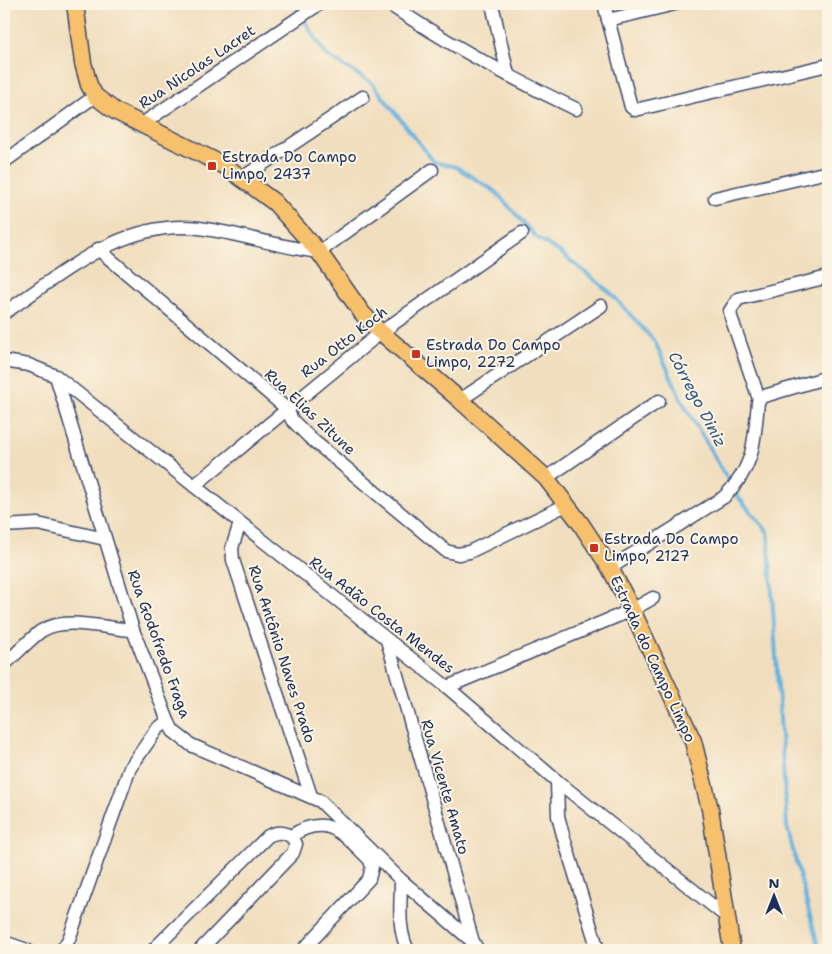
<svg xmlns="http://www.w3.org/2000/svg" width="832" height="954" viewBox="0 0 832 954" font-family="'Shantell Sans',sans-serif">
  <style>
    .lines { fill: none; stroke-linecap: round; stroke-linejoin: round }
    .stream { stroke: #65b3df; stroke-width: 4 }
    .minor-casing { stroke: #3b496c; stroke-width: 15 }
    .major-casing { stroke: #3b496c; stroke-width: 19 }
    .minor { stroke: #fff; stroke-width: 12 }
    .major { stroke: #f7c06c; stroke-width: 16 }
    .poi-dot { fill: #c8321e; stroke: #fcf5e5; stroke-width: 2 }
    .labels { text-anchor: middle; stroke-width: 4; stroke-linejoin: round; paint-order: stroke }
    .street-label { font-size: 15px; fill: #1b2f5e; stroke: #fcf5e5 }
    .poi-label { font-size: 15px; fill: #1b2f5e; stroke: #fcf5e5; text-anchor: start }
    .water-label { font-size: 16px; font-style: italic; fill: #315785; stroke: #fcf5e5 }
  </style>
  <rect width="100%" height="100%" fill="#fcf5e5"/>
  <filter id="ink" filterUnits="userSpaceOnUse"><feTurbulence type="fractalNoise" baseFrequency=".02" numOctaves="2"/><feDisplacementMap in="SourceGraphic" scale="10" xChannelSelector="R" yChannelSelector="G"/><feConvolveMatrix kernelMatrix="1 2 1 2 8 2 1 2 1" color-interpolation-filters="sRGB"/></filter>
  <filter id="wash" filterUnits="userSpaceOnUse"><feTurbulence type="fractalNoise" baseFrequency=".0096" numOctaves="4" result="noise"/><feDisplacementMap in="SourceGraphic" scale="20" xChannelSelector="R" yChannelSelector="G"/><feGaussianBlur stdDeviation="1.12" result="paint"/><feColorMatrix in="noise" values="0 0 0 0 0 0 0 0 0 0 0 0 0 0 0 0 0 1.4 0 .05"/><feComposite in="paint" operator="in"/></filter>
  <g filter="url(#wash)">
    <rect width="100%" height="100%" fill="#f1debe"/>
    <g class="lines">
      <path class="stream" d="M294 4 326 55 372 83 434 162 456 167 496 192 536 237 561 253 611 293 655 342 683 403 738 497 768 532 787 827 819 950"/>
    </g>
  </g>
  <g filter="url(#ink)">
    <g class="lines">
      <defs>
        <g id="minor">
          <path d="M389 4C448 44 511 78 576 109"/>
          <path d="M492 4 508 75"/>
          <path d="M604 4 631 107 635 110 828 65"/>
          <path d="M608 20 675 4"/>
          <path d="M142 124 319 4"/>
          <path d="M4 162 95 96"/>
          <path d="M242 178 363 97"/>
          <path d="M715 198 828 172"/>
          <path d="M98 249 287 409 292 420 309 437 446 551 458 554 469 552 566 505"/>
          <path d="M4 313C62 274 123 219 199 228 239 233 278 247 319 252L432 170"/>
          <path d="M4 361 29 365 56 376 447 687 557 781 728 918"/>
          <path d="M56 376 133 630 168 721 173 731 191 745 320 801 401 880 473 942 478 950"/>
          <path d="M759 399 731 317 730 311 738 299 828 277"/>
          <path d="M460 400 601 306"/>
          <path d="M546 478 659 401"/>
          <path d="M194 486 380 333 522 233"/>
          <path d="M240 523 232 548 233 560 311 796"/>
          <path d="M4 526 38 524 105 539"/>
          <path d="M610 568 724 497C755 466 754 443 758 402L761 397 828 377"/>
          <path d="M387 640 473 942"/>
          <path d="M4 665C16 654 28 641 41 631 65 615 106 629 133 630"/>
          <path d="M447 687 632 610 653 598"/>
          <path d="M557 781 558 816 563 835 598 950"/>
          <path d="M291 836C328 812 343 834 370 860L372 867 369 879 303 950"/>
          <path d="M401 880C401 903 397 929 408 950"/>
          <path d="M4 942 27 950"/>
          <path d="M62 950 69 939 130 768 157 729 168 721"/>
          <path d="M153 950 268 836C279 830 291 832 296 844L293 853 200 950"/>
        </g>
        <path id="major" d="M75 4 83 63 89 85 95 96 115 111 225 166 274 202 319 252 362 313 376 328 460 400 546 478 581 524 610 568 632 610 693 741 710 809 732 950"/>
      </defs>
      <use href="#minor" class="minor-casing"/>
      <use href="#major" class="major-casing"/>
      <use href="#minor" class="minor"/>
      <use href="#major" class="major"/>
    </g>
  </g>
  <g class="poi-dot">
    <rect x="207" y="161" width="10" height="10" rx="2.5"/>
    <rect x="411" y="349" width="10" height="10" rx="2.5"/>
    <rect x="589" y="543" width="10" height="10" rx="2.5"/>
  </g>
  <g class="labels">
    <g class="street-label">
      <text transform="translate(197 67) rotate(-34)" y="5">Rua Nicolas Lacret</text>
      <text transform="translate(344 342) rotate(-38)" y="5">Rua Otto Koch</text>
      <text transform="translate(310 412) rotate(43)" y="5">Rua Elias Zitune</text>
      <text transform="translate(382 615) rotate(38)" y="5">Rua Adão Costa Mendes</text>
      <text transform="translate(159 644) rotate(70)" y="5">Rua Godofredo Fraga</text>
      <text transform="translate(282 654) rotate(72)" y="5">Rua Antônio Naves Prado</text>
      <text transform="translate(653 659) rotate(65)" y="5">Estrada do Campo Limpo</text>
      <text transform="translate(445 787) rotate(74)" y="5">Rua Vicente Amato</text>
    </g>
    <g class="poi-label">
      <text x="222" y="162">Estrada Do Campo<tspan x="222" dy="17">Limpo, 2437</tspan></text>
      <text x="426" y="350">Estrada Do Campo<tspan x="426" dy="17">Limpo, 2272</tspan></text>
      <text x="604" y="544">Estrada Do Campo<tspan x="604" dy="17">Limpo, 2127</tspan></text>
    </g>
    <g class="water-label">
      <text transform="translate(698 399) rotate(62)" y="6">Córrego Diniz</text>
    </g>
  </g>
  <rect width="832" height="954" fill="none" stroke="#fcf5e5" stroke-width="20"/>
  <g transform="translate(774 896)" stroke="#fcf5e5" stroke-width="4" paint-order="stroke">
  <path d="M0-4L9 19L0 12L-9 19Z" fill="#1b2f5e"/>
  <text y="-8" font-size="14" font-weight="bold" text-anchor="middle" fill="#1b2f5e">N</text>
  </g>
</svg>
